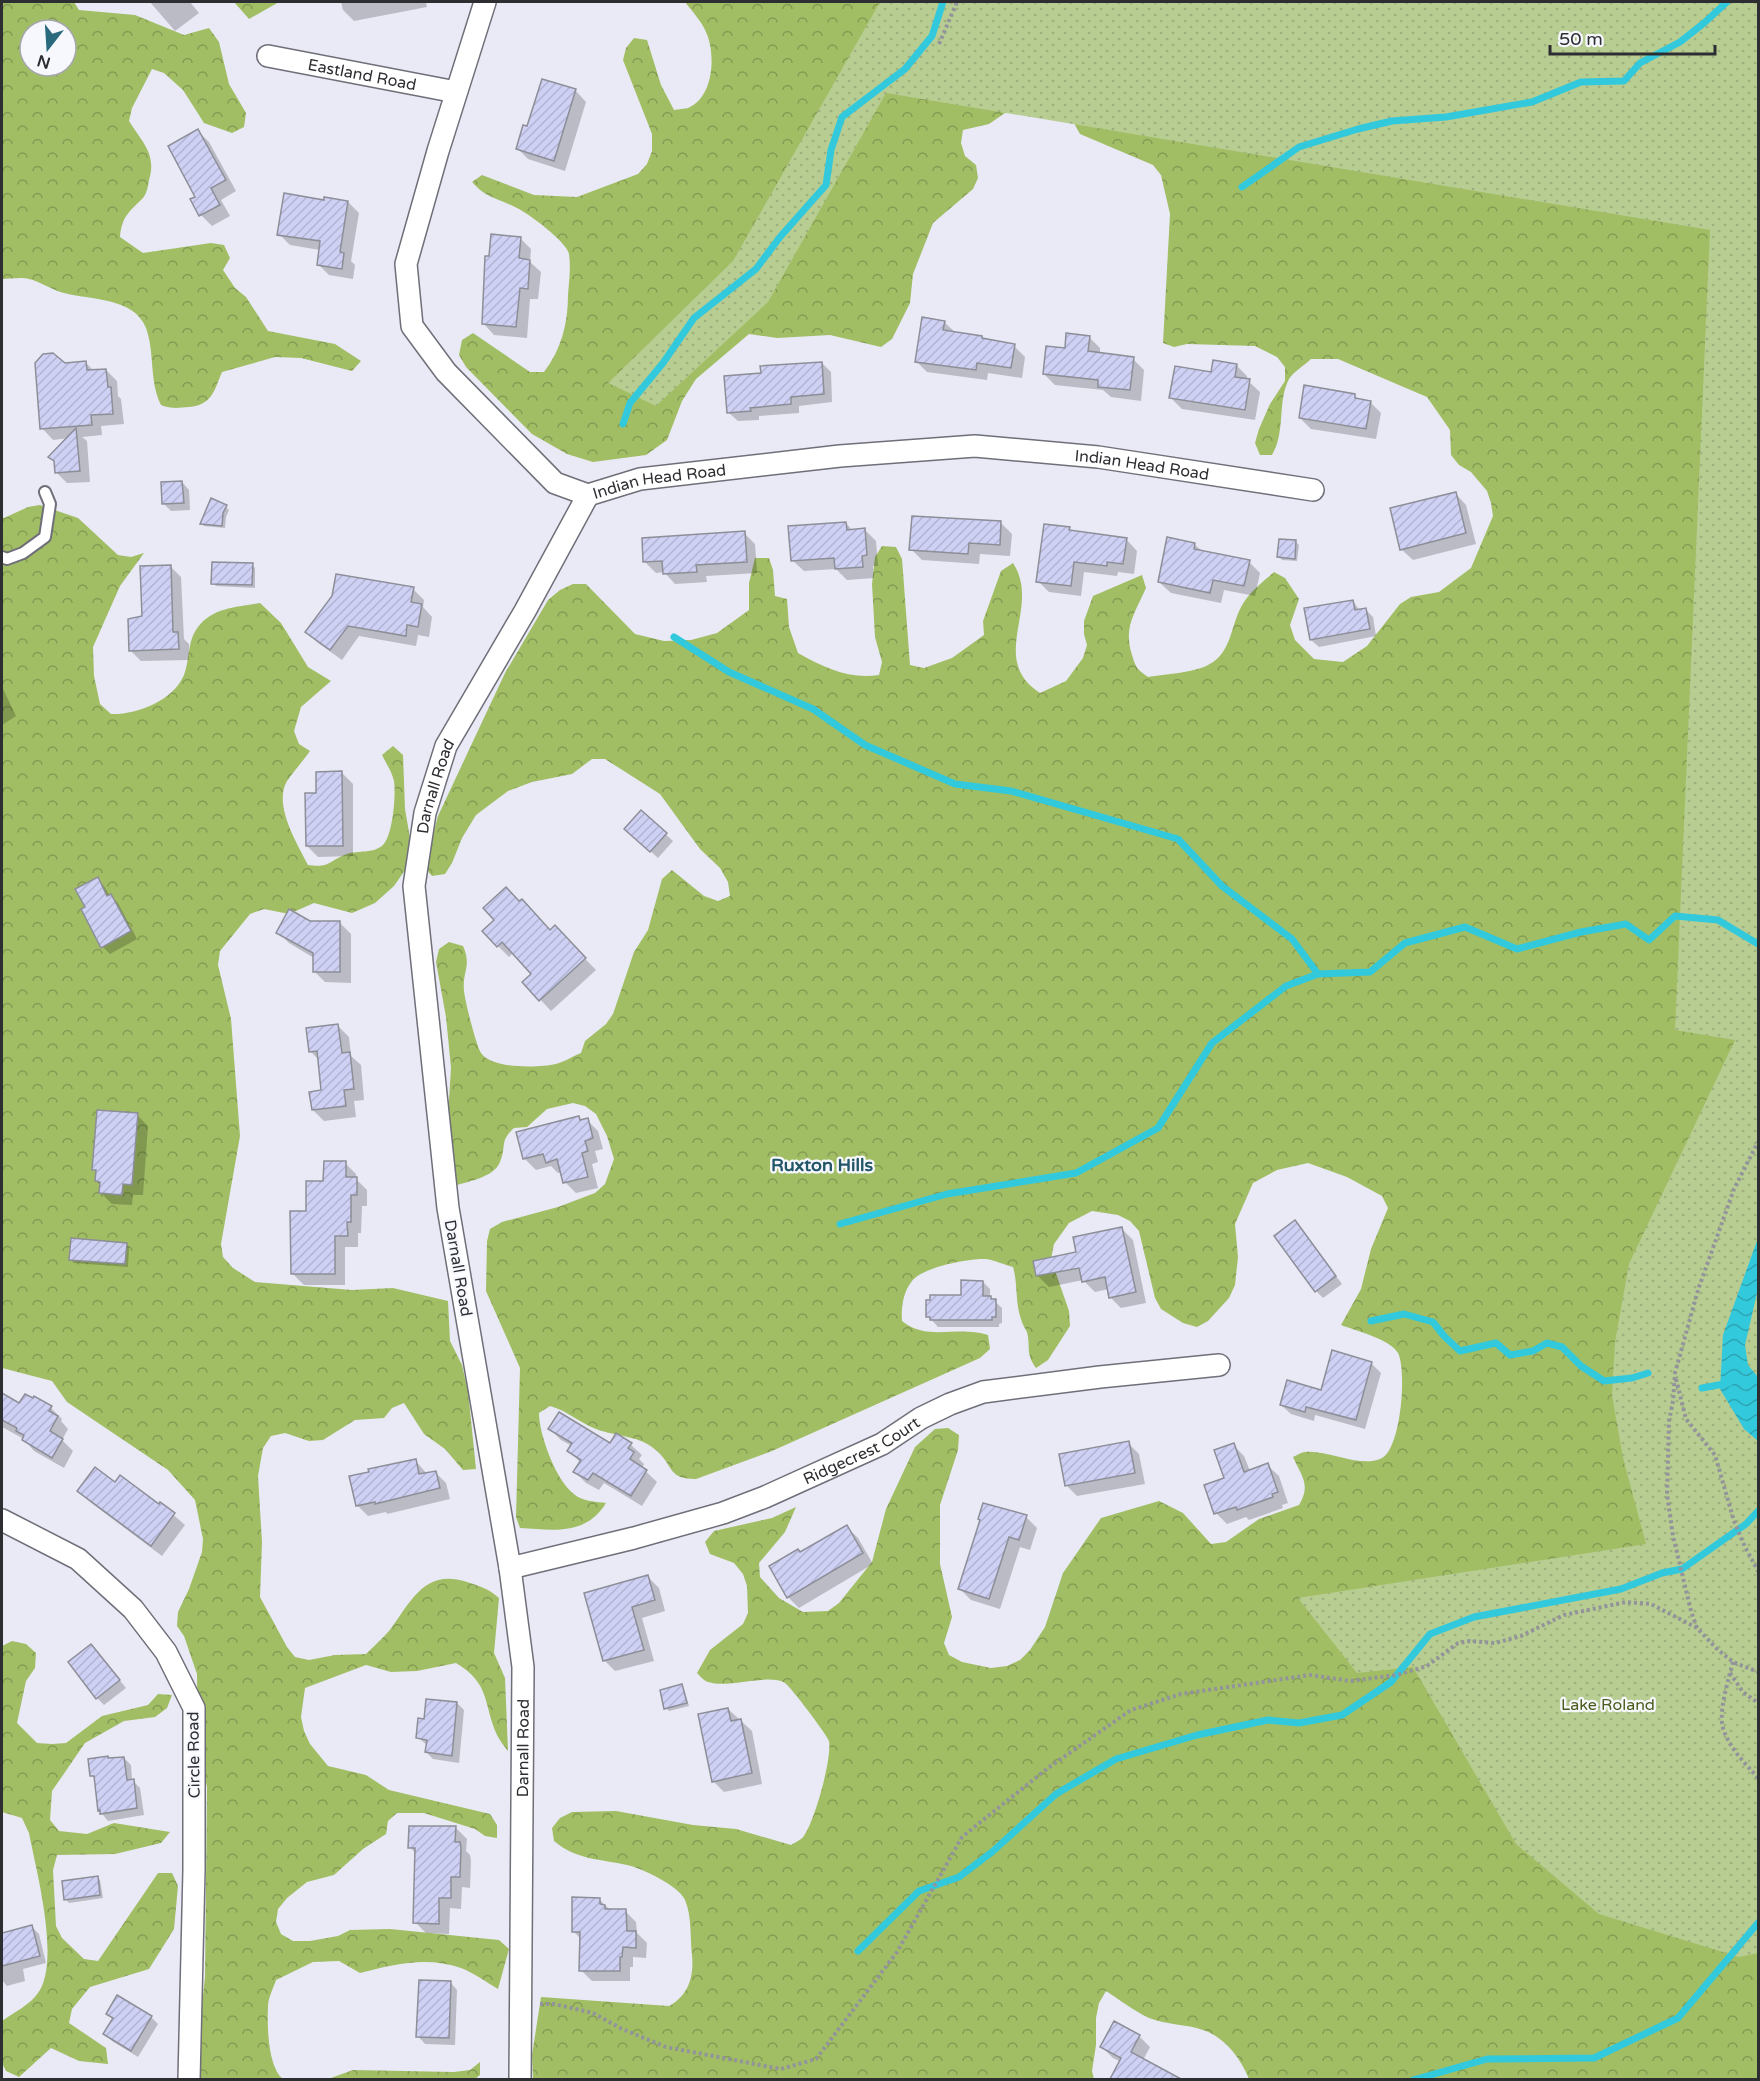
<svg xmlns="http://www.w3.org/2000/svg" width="1760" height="2081" viewBox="0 0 1760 2081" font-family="'Varela Round',sans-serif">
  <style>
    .forest { fill: url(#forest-crowns); fill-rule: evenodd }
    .park { fill: url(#park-dots) }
    .water { fill: url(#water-waves) }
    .shadow { fill: #0003 }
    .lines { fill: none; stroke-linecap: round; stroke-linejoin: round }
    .stream { stroke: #33c9dc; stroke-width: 7 }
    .building { fill: url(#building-hatch); stroke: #8d8e98; stroke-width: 1.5 }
    .service-casing { stroke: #6e6f78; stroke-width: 14 }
    .minor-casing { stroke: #6e6f78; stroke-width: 24 }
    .path { stroke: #92939b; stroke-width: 4; stroke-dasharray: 3 3; stroke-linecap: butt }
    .service { stroke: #fff; stroke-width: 10 }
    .minor { stroke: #fff; stroke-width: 21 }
    .labels { text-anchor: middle; stroke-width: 4.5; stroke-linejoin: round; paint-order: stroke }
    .street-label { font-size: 16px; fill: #2d2e32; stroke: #f7f8fe }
    .park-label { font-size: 16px; fill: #4a5c1c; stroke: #f7f8fe }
    .neighbourhood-label { font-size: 18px; font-weight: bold; fill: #235666; stroke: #f7f8fe }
  </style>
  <defs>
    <pattern id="forest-crowns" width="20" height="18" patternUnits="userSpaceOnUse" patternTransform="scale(1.5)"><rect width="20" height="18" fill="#a1be64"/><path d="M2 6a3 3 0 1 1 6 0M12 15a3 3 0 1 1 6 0" fill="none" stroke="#849b53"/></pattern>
    <pattern id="park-dots" width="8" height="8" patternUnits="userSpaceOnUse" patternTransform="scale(1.5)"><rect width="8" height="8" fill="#b8cd92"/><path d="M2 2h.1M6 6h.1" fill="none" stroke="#9eb07e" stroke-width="1.8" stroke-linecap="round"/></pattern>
    <pattern id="water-waves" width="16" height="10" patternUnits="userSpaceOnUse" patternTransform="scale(1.5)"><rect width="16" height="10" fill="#33c9dc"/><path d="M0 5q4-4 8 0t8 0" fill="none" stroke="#2ca4b3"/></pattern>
    <pattern id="building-hatch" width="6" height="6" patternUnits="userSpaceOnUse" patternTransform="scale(1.5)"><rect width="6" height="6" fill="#ced1f4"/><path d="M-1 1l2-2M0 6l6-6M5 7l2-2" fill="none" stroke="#b1b4d2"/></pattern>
  </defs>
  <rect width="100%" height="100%" fill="#e9eaf5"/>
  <g class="forest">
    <path d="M2 2H74L79 10 135 15 184 35 209 28 219 42 229 84 246 113 244 127 232 133 204 123 183 90 164 73 152 69 132 108 129 121C142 142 157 154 149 180 148 186 147 193 143 198 129 212 122 216 120 237L143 253 211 243 224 245 230 258 223 270 235 288 246 297 268 331 335 344 361 361 352 371 301 358 275 357 222 372C214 391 212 405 189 407 178 408 171 409 161 405 149 381 155 353 146 328 134 297 90 300 64 293 52 290 41 282 29 279 21 277 10 279 2 279ZM30 30H66V66H30Z"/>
    <path d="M234 2H279L249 19Z"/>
    <path d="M685 2H1758V2079H1249C1241 2059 1225 2037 1203 2030 1186 2024 1167 2025 1149 2018 1134 2011 1120 2000 1106 1991L1099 2003 1096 2018V2045L1092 2071 1094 2079H533L532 2055 541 1997 669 2006C689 1995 694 1976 692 1955 690 1938 692 1916 685 1900 679 1886 642 1868 627 1865 601 1859 576 1860 554 1841L552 1828 560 1818 572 1812 616 1811 693 1825 736 1829 791 1845C796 1842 803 1839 805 1834 815 1819 832 1759 829 1741 828 1736 790 1686 785 1683 769 1673 729 1689 708 1682 704 1681 700 1676 697 1673L710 1650 743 1624 748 1613 747 1586 743 1574 734 1563 710 1554 705 1542 714 1531 772 1518 796 1507 785 1532 759 1563 760 1577 779 1598 803 1612 828 1611 839 1603 872 1562 886 1509 915 1447 935 1429 948 1428 959 1435 958 1450 940 1505V1564L952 1617 944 1643 949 1655 962 1662 991 1668 1007 1666 1020 1660 1030 1650 1045 1627 1063 1573 1101 1518 1159 1501 1183 1513 1211 1544 1226 1542 1259 1519 1299 1505C1311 1485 1302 1477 1293 1457 1296 1456 1301 1452 1305 1452 1326 1449 1362 1469 1382 1458 1401 1448 1407 1371 1398 1353 1390 1339 1356 1331 1341 1325L1361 1289 1371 1249 1388 1208 1382 1196 1347 1177 1308 1163 1277 1170 1253 1183 1235 1224 1238 1257 1235 1285 1229 1298 1208 1321 1197 1327 1183 1323 1161 1309 1155 1298 1139 1231 1130 1221 1118 1215 1092 1211 1069 1223 1054 1244 1051 1259 1069 1311 1070 1326 1048 1360 1036 1368C1025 1352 1031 1349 1027 1332 1025 1328 1022 1324 1021 1319 1015 1302 1018 1284 1013 1267 1004 1265 995 1260 986 1259 969 1258 923 1267 912 1281 903 1292 901 1308 902 1321 928 1342 957 1325 988 1335L990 1349 980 1358 772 1451 696 1479C668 1479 674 1467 658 1452 641 1435 617 1437 596 1429 580 1423 568 1411 550 1406L539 1413C539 1435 557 1485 578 1497 585 1501 597 1502 606 1503 586 1536 553 1530 520 1528L516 1517 520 1368 486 1291 487 1241 490 1229 502 1222 558 1207 595 1193 605 1184 614 1159 607 1136 596 1114 585 1106 573 1103 547 1109 527 1127 514 1128C499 1142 507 1145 500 1162 494 1178 465 1182 450 1187L446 1148 451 1068 446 1017 436 962 439 949 449 942 463 946C472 966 462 972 464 991 465 1001 476 1045 481 1053 492 1069 538 1068 556 1064 564 1062 573 1056 581 1053L585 1041 606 1024 613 1014 634 952 648 930 662 879 672 870 704 896 718 901 730 896 728 882 720 868 700 849 660 794 605 759H592L572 774 532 782 508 791 476 815 462 838 452 863 445 874 432 876 424 867 438 816 505 673 548 600 560 590 573 584H586L635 634 664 641 691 640 717 633 749 610V583L755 558H769L773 570 775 596 787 599 789 627 798 653C823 667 850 680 879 675L882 662 875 637 872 584 875 557 882 546 896 547 902 559 910 665 924 668 952 658 984 635 983 621 1001 571 1013 563C1042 607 987 659 1040 693L1066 681 1083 658 1087 645 1084 634V621L1093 596 1142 575 1146 588C1135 613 1123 627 1132 655 1136 668 1137 669 1148 677 1165 674 1193 673 1208 665 1233 653 1230 623 1244 602 1251 591 1264 581 1274 572L1285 578 1299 599 1290 625 1295 640 1314 659 1343 662 1367 646 1400 604 1411 597 1439 592 1471 568 1493 516 1491 503 1487 491 1471 472 1459 465 1451 455 1450 430 1427 397 1338 359H1311C1305 365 1293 372 1289 379 1277 401 1286 432 1272 455H1260L1255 443 1259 429 1270 404 1285 381V367L1277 357 1255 346 1187 344 1174 347 1163 343 1170 214 1161 175 1153 165 1080 134 1051 81 989 124 963 130 961 143 965 156 976 165 978 178 973 189 933 223 913 274 910 303 892 339 881 347 830 335 777 338 749 334 696 379 682 401 667 440 646 455 593 462 567 454 532 434 466 367 459 355 462 340 473 333 530 372H544C561 350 568 324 568 295 569 282 571 267 569 254 567 242 527 212 515 207 497 198 486 198 472 182L482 175 534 195 577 197 638 174 647 164 652 151V134L623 60 626 48 634 38 647 40 661 85 674 110C679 109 685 109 688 108 714 97 716 54 706 32 702 22 692 11 685 2Z"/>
    <path d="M40 505 78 518 118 555 131 557 144 553 120 586 93 647 94 676 100 704 111 714C136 715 173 701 184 675 190 660 187 641 198 627 213 607 238 607 260 603L281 623 308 667 331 681 301 707 294 731 299 744 310 751C303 761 294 771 287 781 273 805 297 843 308 865 331 868 328 861 347 854 359 850 373 854 383 845 393 835 396 795 394 781 392 772 386 763 382 755L393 746 403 755 405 809 412 850 410 863 394 886 375 903 352 913 314 903 289 914 264 909 250 914 220 951 218 965 231 1019 240 1136 221 1244 223 1257 233 1268 255 1282 352 1290 393 1288 448 1301 450 1341 462 1365 468 1391 476 1469 463 1470 445 1449 424 1434 404 1403 392 1408 384 1418 355 1420 323 1440 309 1441 285 1433 271 1436 263 1448 258 1476 262 1542 260 1597 287 1647 295 1657 309 1660 335 1655 366 1654C374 1646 382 1639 389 1631 411 1602 424 1568 467 1582 480 1586 489 1589 499 1598L494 1653 505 1678 508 1751C504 1746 500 1741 497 1735 483 1704 491 1684 456 1663L417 1671 391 1672 366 1665 305 1688 301 1717 304 1731 310 1744 328 1766 366 1775 389 1790 490 1814 497 1825V1838L485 1836 475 1829 424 1813H397L388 1821 386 1834 363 1849 334 1875 307 1882 287 1898 278 1909 276 1922 281 1934 293 1941H310L338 1936 350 1930 390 1929 499 1940 509 1949 498 1989C486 1982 474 1973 461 1968 427 1956 394 1964 360 1973L339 1961 313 1962 276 1980C273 1989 268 1998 268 2007 267 2026 268 2067 283 2079H194L205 1977 207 1787 198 1746 197 1674 184 1636 177 1626 178 1612 189 1589 202 1552 203 1539 195 1500 168 1470 67 1402 52 1381 2 1368V517L4 518 28 507Z"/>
    <path d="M12 1641 26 1644 36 1653 35 1668 26 1681 17 1723 37 1743 52 1744 66 1743 102 1716 148 1705 158 1694 172 1695 167 1708 155 1717 124 1721 85 1743 52 1791 50 1820 59 1831 87 1834 114 1823 170 1832 161 1843 115 1854 57 1855 53 1870 56 1926 62 1938 84 1959 98 1961 158 1873H172L178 1886 174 1929 149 1969 90 1987 72 2009 69 2023 106 2048 108 2064 79 2061 51 2048 19 2077 6 2071 2 2063V2021C13 2013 31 2004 38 1993 61 1961 36 1870 29 1833L22 1818 2 1812V1646Z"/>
    <path d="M480 2062V2075L475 2079H328L353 2070 454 2072 470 2070Z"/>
  </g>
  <path class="park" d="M880 2H1758V1953L1739 1957 1599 1914 1516 1844 1413 1667 1357 1673 1298 1598 1646 1544 1623 1458 1612 1395 1615 1342 1629 1264 1735 1040 1675 1030 1710 230 886 93 768 302 656 406 608 383 733 261Z"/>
  <path class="water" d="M1758 1238V1289L1745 1345 1748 1365 1758 1377V1441L1744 1429 1720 1389 1723 1335Z"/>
  <g class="shadow">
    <path d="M150 2H190L199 13 175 31Z"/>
    <path d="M341 2H426L427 7 354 21 343 10Z"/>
    <path d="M575 90 586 102 565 171 528 159 517 148 528 128Z"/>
    <path d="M198 131 209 142 236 191 221 200 230 216 212 226 201 215 192 200 197 197Z"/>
    <path d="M325 201 348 202 359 213 351 261 355 265 353 279 329 275 318 264 320 250 290 245 279 234Z"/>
    <path d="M520 238 531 249 530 262 541 272 538 299H530L527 338 494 335 483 323Z"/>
    <path d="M944 322 956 333 1014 346 1025 357 1022 378 988 373 987 380 927 372 916 361Z"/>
    <path d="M1089 337 1100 348V353L1133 359 1144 370 1141 401 1111 397 1103 390 1055 385 1044 374 1066 350Z"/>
    <path d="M86 363 94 371 106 370 117 381 118 396 121 399 124 424 101 426 102 435 82 437 87 441 90 482 67 483 56 472 69 438 53 440 42 428 65 364Z"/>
    <path d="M822 363 831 372 832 402 799 406V413L759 416V420L738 421 729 413 762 375Z"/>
    <path d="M1236 365 1247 376V380L1260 392 1255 420 1182 409 1171 398 1212 373Z"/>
    <path d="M1355 396 1359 400 1370 402 1381 413 1376 439 1311 429 1300 418Z"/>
    <path d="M182 482 189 490 190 510 171 511 164 504Z"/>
    <path d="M1455 493 1466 505 1476 544 1413 560 1401 549Z"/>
    <path d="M226 507 229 510 226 517 225 528 204 526 201 523Z"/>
    <path d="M846 523 853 531 865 530 876 541 878 566H873L874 578 847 580 836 569 804 571 792 560Z"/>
    <path d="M1001 523 1012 534 1010 556 980 554 979 564 922 560 911 549Z"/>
    <path d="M1069 529 1073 532 1126 539 1137 551 1134 574 1118 572 1117 576 1084 572 1081 596 1049 592 1038 581Z"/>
    <path d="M744 533 755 544 757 573 706 576 707 582 675 584 664 572 656 573 645 562Z"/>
    <path d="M1296 542 1299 545 1297 561 1282 560 1279 556Z"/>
    <path d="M1194 544 1203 552 1249 562 1260 573 1255 596 1224 590 1221 603 1171 593 1159 582Z"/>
    <path d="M252 565 255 568V588L216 586 213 583Z"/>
    <path d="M170 566 181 577 184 639 189 644V660L141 661 130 650 143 618Z"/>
    <path d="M413 589 424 600 423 607 432 617 429 637 418 635 416 646 359 636 342 660 318 643 307 632Z"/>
    <path d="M1353 601 1360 611 1366 610 1373 617 1376 636 1319 647 1311 640 1306 610Z"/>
    <path d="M2 687 16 716 2 725Z"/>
    <path d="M342 773 353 784V856L318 857 307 846 317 794Z"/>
    <path d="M641 812 673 841 658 858 633 835Z"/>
    <path d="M97 879 104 886 110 896 118 903 137 939 110 954 103 947 87 908Z"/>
    <path d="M520 903 550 931 555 928 596 970 551 1011 524 982 533 974 513 953 509 957 498 946Z"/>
    <path d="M310 923H340L351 934V983L325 982 314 971V958L289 943 278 932Z"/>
    <path d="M338 1026 349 1037 351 1056 361 1065 364 1100 354 1101 356 1117 324 1121 313 1110 323 1092 319 1060 311 1052Z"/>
    <path d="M137 1115 148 1126 143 1195H133L132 1205 112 1204 101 1193V1186L96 1181 97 1172 94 1169Z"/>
    <path d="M578 1117 582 1121 587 1120 598 1131 603 1149 595 1151 598 1162 592 1164 598 1188 576 1193 565 1182 562 1172 558 1173 551 1166 536 1170 525 1159 518 1133Z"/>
    <path d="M345 1163 356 1174V1179L367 1190V1206H362L361 1233H358V1247H345V1285H304L293 1274 308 1212 325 1183Z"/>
    <path d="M1295 1222 1342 1284 1323 1298 1316 1291Z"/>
    <path d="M1122 1229 1133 1240 1146 1303 1121 1308 1110 1297 1109 1289 1095 1292 1083 1280 1049 1287 1038 1276Z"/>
    <path d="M126 1244 129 1247 128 1267 74 1263 71 1260Z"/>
    <path d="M983 1282 990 1289V1297L1002 1308V1323L999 1324V1327H938L928 1316 963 1296Z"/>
    <path d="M1371 1363 1381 1373 1365 1429 1315 1415 1314 1421 1291 1414 1281 1405 1322 1392Z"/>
    <path d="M2 1395 20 1405 51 1408 62 1419 61 1421 68 1429 62 1440 73 1451 64 1468 34 1451 24 1439 2 1427Z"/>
    <path d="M550 1429 610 1445 616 1436 631 1445 642 1455 639 1459 644 1464 642 1468 657 1482 642 1506 604 1483 599 1490 586 1483 575 1472 581 1463 569 1451 572 1446 561 1440Z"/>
    <path d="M1128 1443 1139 1454 1145 1484 1077 1496 1066 1485Z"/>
    <path d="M1233 1445 1244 1456 1250 1471 1267 1465 1279 1476 1288 1503 1282 1505 1283 1508 1249 1520 1246 1517 1227 1524 1216 1513Z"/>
    <path d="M415 1460 427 1474 435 1472 446 1483 450 1499 387 1514 386 1512 368 1516 357 1505Z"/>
    <path d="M115 1484 159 1506 161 1504 185 1525 162 1556 90 1502 79 1491Z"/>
    <path d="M1026 1517 1037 1528 1030 1550 1020 1547 1000 1609 971 1600 960 1589 981 1520Z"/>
    <path d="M847 1527 858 1538 873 1564 799 1608 788 1597 771 1567 800 1554Z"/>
    <path d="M648 1577 659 1588 665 1611 642 1618 654 1661 615 1671 604 1660Z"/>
    <path d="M98 1653 126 1688 104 1705 97 1698Z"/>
    <path d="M681 1686 684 1689 689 1706 669 1711 666 1708Z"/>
    <path d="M457 1703 464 1710 459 1763 433 1759 426 1752 427 1745 417 1737 425 1721Z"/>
    <path d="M728 1709 752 1731 762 1784 724 1792 713 1781Z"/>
    <path d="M124 1758 131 1765 132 1780 140 1788 144 1815 108 1821 99 1810 95 1779 92 1775Z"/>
    <path d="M456 1828 467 1839 466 1851 470 1855 471 1860 470 1888 462 1887 461 1909 450 1908 449 1934 426 1933 415 1922 416 1854 410 1847Z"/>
    <path d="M97 1877 100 1880 103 1898 69 1903 66 1900Z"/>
    <path d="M599 1899 611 1911H625L636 1922 637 1933 647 1943 646 1958 633 1957V1967H630V1981H592L581 1970V1939L573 1931Z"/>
    <path d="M32 1927 39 1934 46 1963 23 1969 25 1981 7 1986 2 1980V1935Z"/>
    <path d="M450 1982 457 1990 455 2045 425 2044 418 2036Z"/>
    <path d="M108 2014 151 2017 158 2024 138 2057 112 2041 105 2034 114 2020Z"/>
    <path d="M1115 2023 1139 2036 1150 2047 1143 2060 1178 2080H1115L1113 2077 1121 2062 1113 2058 1102 2047Z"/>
  </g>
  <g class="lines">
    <g class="stream">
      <path d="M1242 187 1299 147 1358 129 1392 121 1446 117 1532 102 1581 82 1624 81 1640 63 1680 42 1704 23 1727 2"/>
      <path d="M623 424 630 403 663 363 694 318 756 269 780 237 826 185 831 150 842 117 905 69 932 36 943 2"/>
      <path d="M674 637 729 672 813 709 865 745 955 784 1011 791 1178 839 1222 886 1292 939 1318 974"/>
      <path d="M840 1224 947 1194 1076 1173 1158 1128 1212 1043 1286 986 1318 974 1370 972 1405 943 1465 927 1517 949 1581 932 1626 924 1649 940 1675 916 1718 920 1758 944"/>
      <path d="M1371 1321 1404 1314 1433 1322 1444 1336 1460 1351 1496 1343 1510 1355 1533 1351 1547 1343 1562 1347 1581 1366 1604 1381 1632 1378 1648 1373"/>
      <path d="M1702 1388 1729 1383"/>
      <path d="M858 1951 919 1891 959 1877 992 1852 1056 1794 1116 1759 1197 1735 1268 1720 1299 1723 1342 1715 1391 1682 1430 1634 1474 1617 1621 1589 1662 1573 1682 1569 1746 1524 1758 1511"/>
      <path d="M1413 2080 1487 2059 1594 2058 1678 2018 1758 1923"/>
    </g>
  </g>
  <g class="building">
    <path d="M542 79 576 89 554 161 516 149 523 125 527 126Z"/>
    <path d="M198 129 226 180 211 188 220 205 199 216 190 199 195 197 168 146Z"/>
    <path d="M284 193 324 200V197L348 201 340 252 344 253 342 269 317 265 320 241 277 235Z"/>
    <path d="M491 234 521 237 519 258 530 260 528 289 520 288 516 327 482 324 485 256H489Z"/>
    <path d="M922 317 945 321 943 330 982 336V338L1015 344 1011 368 977 363 976 370 915 362Z"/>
    <path d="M1066 333 1090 336 1088 351 1134 357 1130 390 1098 387V380L1043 374 1046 346 1065 348Z"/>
    <path d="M53 353 65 363 86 361 87 370 106 369 108 387H111L113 414 91 415 92 425 40 429 35 363 43 354Z"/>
    <path d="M1213 360 1237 364 1235 377 1250 379 1245 410 1169 398 1175 366 1211 372Z"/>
    <path d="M822 362 824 394 791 397V404L750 408 751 411 727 413 724 376 761 373 760 366Z"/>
    <path d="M1304 385 1355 394V398L1371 401 1366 429 1299 418Z"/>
    <path d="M76 428 80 471 55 473 54 461 48 457Z"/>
    <path d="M182 481 184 503 162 504 161 482Z"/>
    <path d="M1456 492 1466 533 1400 550 1390 508Z"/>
    <path d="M211 498 227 505 223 513 222 526 200 524Z"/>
    <path d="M912 516 1001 521 1000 545 969 543 968 554 909 550Z"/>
    <path d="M846 522 847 530 865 528 867 555 862 556 863 567 835 569 834 558 791 561 788 526Z"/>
    <path d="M1044 524 1070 527 1069 530 1127 538 1123 564 1107 562V566L1074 562 1071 586 1036 582Z"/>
    <path d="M745 531 747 562 696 565 697 572 663 574 662 561 643 562 642 538Z"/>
    <path d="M1167 537 1195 543 1194 549 1250 560 1244 586 1213 580 1210 593 1158 582Z"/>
    <path d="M1279 539 1296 540 1295 559 1277 557Z"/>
    <path d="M212 562 253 563 252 585 211 584Z"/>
    <path d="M171 565 173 632H178L179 649 129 651 128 619 142 616 140 566Z"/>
    <path d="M336 574 414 587 411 602 422 604 418 627 407 625 406 636 348 626 330 650 305 632 332 596Z"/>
    <path d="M1353 600 1355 610 1366 608 1370 629 1310 640 1304 608Z"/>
    <path d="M342 771 343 846H306L305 793H316V772Z"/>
    <path d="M641 810 667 833 650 852 624 829Z"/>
    <path d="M98 877 107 896 111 894 131 931 101 948 81 909 85 907 75 889Z"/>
    <path d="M506 887 519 901 522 899 550 930 555 925 586 958 539 1001 522 982 531 974 502 942 497 947 482 931 494 920 483 908Z"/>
    <path d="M289 909 310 921H340V972H313V953L276 933Z"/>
    <path d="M338 1024 342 1053 350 1052 354 1089 344 1090 346 1106 312 1110 309 1092 321 1090 317 1051 309 1052 306 1028Z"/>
    <path d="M97 1110 138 1113 132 1185 123 1184 122 1195 99 1193 100 1182 95 1181 96 1170H92Z"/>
    <path d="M579 1116 580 1120 588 1118 593 1138 585 1141 588 1151 582 1153 588 1177 563 1183 557 1159 546 1163 543 1154 523 1159 516 1132Z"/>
    <path d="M324 1161H346V1177H357V1195H351V1222H347L348 1236H335V1274H291L290 1211H306V1181H323Z"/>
    <path d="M1295 1220 1336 1276 1315 1292 1274 1236Z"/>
    <path d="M1122 1227 1136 1292 1109 1298 1105 1277 1082 1282 1079 1268 1036 1276 1033 1261 1076 1252 1073 1237Z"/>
    <path d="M71 1238 127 1243 125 1264 69 1260Z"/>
    <path d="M961 1280 983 1281V1296H991V1299H996V1317H992V1320H930V1317H926V1300H930V1295H961Z"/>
    <path d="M1332 1350 1372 1362 1356 1420 1306 1407 1305 1412 1280 1405 1287 1380 1321 1390Z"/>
    <path d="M2 1393 19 1403 25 1394 33 1398 34 1396 52 1406 49 1411 58 1416 50 1431 63 1439 52 1458 22 1440 24 1435 16 1431 17 1428 2 1420Z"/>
    <path d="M559 1412 610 1443 616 1433 632 1443 628 1448 634 1452 630 1459 647 1470 631 1496 593 1473 588 1480 573 1472 581 1460 567 1451 572 1443 548 1429Z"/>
    <path d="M1129 1441 1135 1473 1065 1486 1059 1454Z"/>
    <path d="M1234 1443 1244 1472 1268 1463 1278 1492 1272 1494 1273 1497 1237 1510 1236 1507 1214 1514 1204 1485 1224 1478 1214 1450Z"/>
    <path d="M416 1459 419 1474 436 1471 440 1488 375 1504V1502L356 1506 349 1476 369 1472 368 1469Z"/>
    <path d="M95 1467 115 1482 120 1475 159 1504 160 1502 175 1513 151 1546 77 1491Z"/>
    <path d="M983 1503 1027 1515 1019 1540 1009 1537 989 1599 958 1589 980 1520 978 1519Z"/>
    <path d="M847 1525 863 1553 787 1598 769 1566 798 1549 800 1552Z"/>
    <path d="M648 1575 655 1600 632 1607 644 1650 603 1661 584 1593Z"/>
    <path d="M91 1644 120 1680 96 1699 68 1662Z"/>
    <path d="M682 1684 687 1703 664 1709 660 1690Z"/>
    <path d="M426 1699 457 1702 452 1756 425 1752 427 1740 416 1738 418 1718 424 1719Z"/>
    <path d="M728 1708 731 1721 741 1719 752 1773 712 1782 698 1714Z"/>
    <path d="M108 1756V1758L124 1757 127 1780 134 1779 137 1808 100 1814V1810L98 1811 94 1776H90L88 1759Z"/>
    <path d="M409 1826H456L455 1842H460L461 1848 460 1877H451V1898H439V1924L413 1923 415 1848H408Z"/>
    <path d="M98 1876 100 1895 64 1900 62 1881Z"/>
    <path d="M572 1897 600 1898V1904L605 1905V1909H626L627 1931H636V1948L623 1947 622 1957H620V1971H579L580 1932H572Z"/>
    <path d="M32 1925 40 1956 2 1966V1933Z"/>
    <path d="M419 1980 451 1981 449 2038 416 2037Z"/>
    <path d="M117 1995 152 2016 131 2051 103 2034 113 2018 106 2014Z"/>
    <path d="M1114 2021 1140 2035 1131 2052 1181 2079H1110L1121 2058 1100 2047Z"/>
  </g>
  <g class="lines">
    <defs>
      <path id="service" d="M2 557 7 559 23 553 45 537 50 504 45 492"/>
      <g id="minor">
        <path id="s1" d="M485 2 438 151 406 264 412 326 446 372 555 483 588 495 640 479 840 456 975 446 1098 457 1313 490"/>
        <path id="s2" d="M268 56 456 92"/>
        <path d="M2 1520 78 1559 133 1609 166 1652 194 1708V1870L189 2080"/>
        <path id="s3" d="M510 1568 634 1538 723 1513 765 1497 882 1444 921 1418 950 1404 983 1392 1100 1377 1219 1365"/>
        <path id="s4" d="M520 2080 523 1667 510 1568 448 1208 414 886 425 813 446 746 525 611 588 495"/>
      </g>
    </defs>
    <use href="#service" class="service-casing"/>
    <use href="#minor" class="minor-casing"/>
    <g class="path">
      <path d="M939 44 957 2"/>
      <path d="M1676 1379 1686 1419 1715 1455 1734 1521 1745 1547 1758 1571"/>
      <path d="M1697 1628 1691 1611 1673 1536 1667 1494 1669 1421 1673 1401 1675 1373 1698 1290 1734 1189 1758 1142"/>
      <path d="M1733 1662C1729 1678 1718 1712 1723 1728 1729 1748 1745 1763 1758 1778"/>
      <path d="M1730 1673 1743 1692 1758 1703"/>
      <path d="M540 2004H554L593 2013 622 2029 666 2047 781 2069 816 2059 897 1952 962 1837 1048 1768 1131 1710 1181 1694 1310 1675 1350 1681 1397 1675 1427 1666 1458 1643 1470 1641 1495 1643 1521 1636 1564 1615 1626 1602 1651 1604 1697 1628 1718 1650 1733 1662 1758 1672"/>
    </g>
    <use href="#service" class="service"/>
    <use href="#minor" class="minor"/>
  </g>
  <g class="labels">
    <g class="street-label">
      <text dy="6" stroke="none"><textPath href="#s2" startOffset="96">Eastland Road</textPath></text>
      <text dy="6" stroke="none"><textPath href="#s1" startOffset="1143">Indian Head Road</textPath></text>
      <text dy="6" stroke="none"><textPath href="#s1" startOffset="657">Indian Head Road</textPath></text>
      <text dy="6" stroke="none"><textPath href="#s4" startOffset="1304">Darnall Road</textPath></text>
      <text transform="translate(459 1268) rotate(80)" y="6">Darnall Road</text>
      <text dy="6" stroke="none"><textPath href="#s3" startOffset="372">Ridgecrest Court</textPath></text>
      <text dy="6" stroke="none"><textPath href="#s4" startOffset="332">Darnall Road</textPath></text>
      <text transform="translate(193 1755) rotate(-91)" y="6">Circle Road</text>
    </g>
    <g class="park-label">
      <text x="1608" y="1710">Lake Roland</text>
    </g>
    <g class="neighbourhood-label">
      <text x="822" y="1171">Ruxton Hills</text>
    </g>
  </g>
  <rect width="1760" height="2081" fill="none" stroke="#2d2e32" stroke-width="6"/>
  <g transform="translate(48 48) rotate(197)"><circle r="28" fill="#f7f8fe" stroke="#a6a7ac" stroke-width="1.5"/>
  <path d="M0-4.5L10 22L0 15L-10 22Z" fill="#29697d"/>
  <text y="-9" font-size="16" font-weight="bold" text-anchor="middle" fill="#2d2e32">N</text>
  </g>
  <path d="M1550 45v9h165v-9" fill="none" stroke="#2d2e32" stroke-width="3"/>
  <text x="1559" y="45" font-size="18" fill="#2d2e32" stroke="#f7f8fe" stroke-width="4.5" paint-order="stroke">50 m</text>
</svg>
